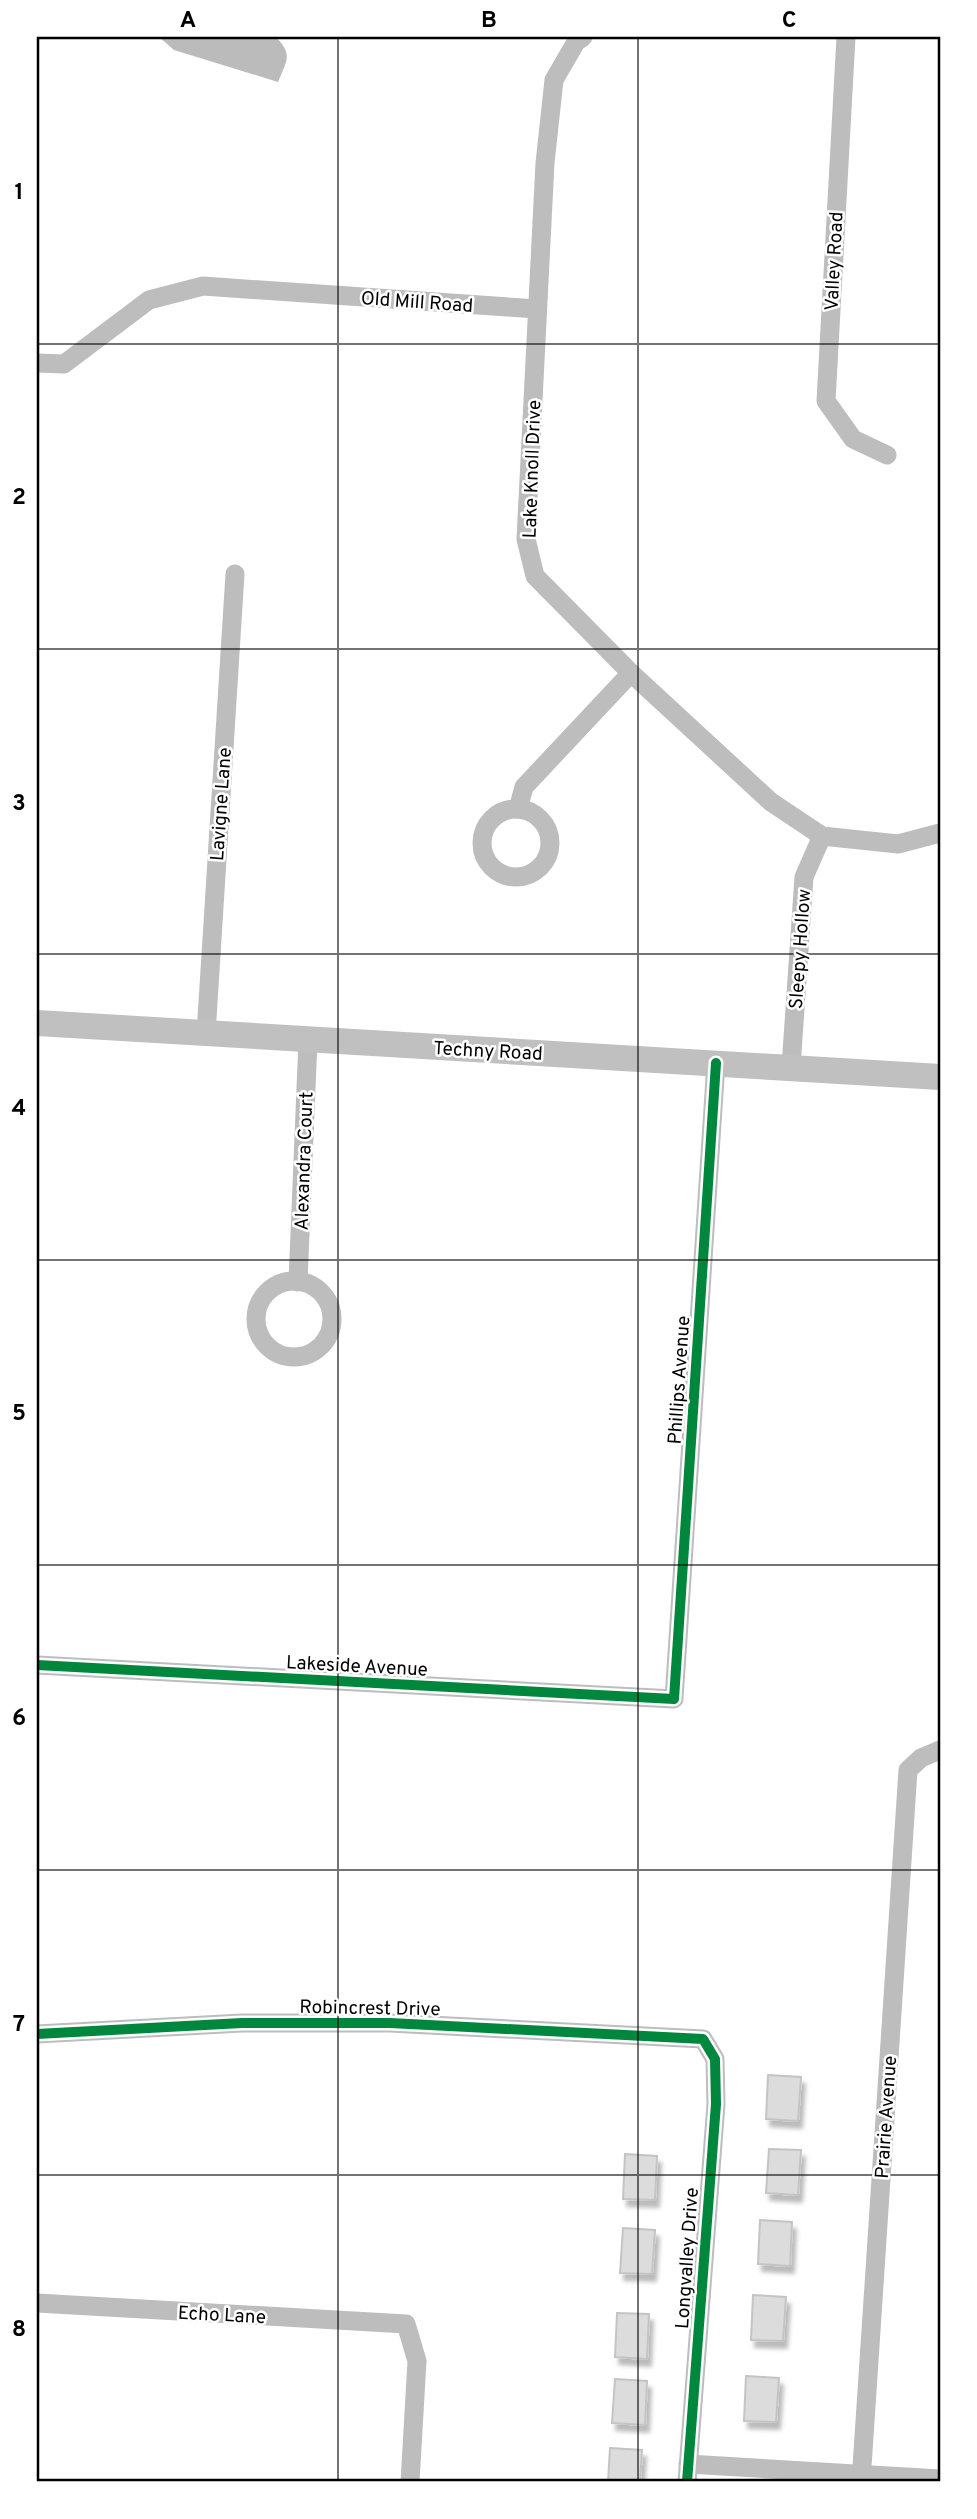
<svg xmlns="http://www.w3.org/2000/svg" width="977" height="2519" viewBox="0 0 977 2519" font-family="Overpass,sans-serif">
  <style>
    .water { fill: #bbb }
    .building { fill: #dcdcdc; stroke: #c4c4c4; stroke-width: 2; filter: url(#shadow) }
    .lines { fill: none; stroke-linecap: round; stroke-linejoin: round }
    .minor { stroke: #bdbdbd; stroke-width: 19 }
    .secondary { stroke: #c0c0c0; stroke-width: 26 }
    .cycleway-casing { stroke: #fff; stroke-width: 15 }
    .cycleway { stroke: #00873e; stroke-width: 10 }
    .grid { fill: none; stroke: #000; stroke-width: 2; stroke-opacity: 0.55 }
    .labels { text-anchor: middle; stroke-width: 5; stroke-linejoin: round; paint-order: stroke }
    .street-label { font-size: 19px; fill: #000; stroke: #fff }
    .neatline { fill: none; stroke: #000; stroke-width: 2.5 }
    .grid-label { font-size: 23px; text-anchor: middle; font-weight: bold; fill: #000 }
  </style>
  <defs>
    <filter id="shadow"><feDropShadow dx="4" dy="7" stdDeviation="2" flood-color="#0004"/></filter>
  </defs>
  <rect width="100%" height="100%" fill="#fff"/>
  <path class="water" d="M159 37H276C293 55 287 60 278 82L174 50Z"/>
  <g class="building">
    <path d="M768 2075 801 2077 798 2121 766 2119Z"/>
    <path d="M769 2149 801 2150 798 2195 766 2193Z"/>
    <path d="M625 2154 657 2156 655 2200 623 2199Z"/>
    <path d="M760 2220 792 2222 790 2266 758 2264Z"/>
    <path d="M623 2228 655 2230 652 2274 620 2273Z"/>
    <path d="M753 2295 786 2297 783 2341 751 2340Z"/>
    <path d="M617 2313 649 2314 647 2359 615 2357Z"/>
    <path d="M746 2376 779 2378 776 2422 744 2421Z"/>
    <path d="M615 2379 647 2381 645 2425 612 2423Z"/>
    <path d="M610 2448 642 2450 640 2482H608Z"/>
  </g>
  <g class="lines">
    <g class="minor">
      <path d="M583 37 576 42 554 80 545 163 526 539 535 576 631 673 771 802 822 836 898 844 940 833"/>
      <path d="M846 37 826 401 853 439 887 455"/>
      <path d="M37 363 64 364 149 300 203 286 537 309"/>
      <circle cx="516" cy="843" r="34"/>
      <path d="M518 809 524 787 631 673"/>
      <path d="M206 1034 235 574"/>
      <path d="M791 1067 804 877 822 836"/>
      <circle cx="294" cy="1319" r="38"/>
      <path d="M298 1282 308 1040"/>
      <path d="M37 1665 674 1699 716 1063"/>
      <path d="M37 2034 242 2023H390L703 2039 715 2059 716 2104 687 2482"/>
      <path d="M37 2303 406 2324 417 2361 410 2482"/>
      <path d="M688 2464 940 2479"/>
      <path d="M861 2482 908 1770 921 1758 940 1750"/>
    </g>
    <path class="secondary" d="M37 1023 940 1077"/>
    <defs>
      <g id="cycleway">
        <path d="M37 1665 674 1699 716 1063"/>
        <path d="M37 2034 242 2023H390L703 2039 715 2059 716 2104 687 2482"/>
      </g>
    </defs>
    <use href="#cycleway" class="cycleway-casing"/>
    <use href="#cycleway" class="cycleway"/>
  </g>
  <path class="grid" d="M338 37V2482M638 37V2482M37 344H940M37 649H940M37 954H940M37 1260H940M37 1565H940M37 1870H940M37 2175H940"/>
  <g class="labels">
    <g class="street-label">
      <text transform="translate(833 261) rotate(-87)" y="7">Valley Road</text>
      <text transform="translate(417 301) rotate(4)" y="7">Old Mill Road</text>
      <text transform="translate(531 469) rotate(-88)" y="7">Lake Knoll Drive</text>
      <text transform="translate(220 804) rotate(-86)" y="7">Lavigne Lane</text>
      <text transform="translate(799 949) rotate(-86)" y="7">Sleepy Hollow</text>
      <text transform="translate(488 1050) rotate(3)" y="7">Techny Road</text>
      <text transform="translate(303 1161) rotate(-88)" y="7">Alexandra Court</text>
      <text transform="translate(678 1380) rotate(-86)" y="7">Phillips Avenue</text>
      <text transform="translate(357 1665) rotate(3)" y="7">Lakeside Avenue</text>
      <text transform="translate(370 2007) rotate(1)" y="7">Robincrest Drive</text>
      <text transform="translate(885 2117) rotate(-86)" y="7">Prairie Avenue</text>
      <text transform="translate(686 2258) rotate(-86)" y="7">Longvalley Drive</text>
      <text transform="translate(222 2314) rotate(3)" y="7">Echo Lane</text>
    </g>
  </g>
  <rect width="977" height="2519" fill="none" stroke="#ffffff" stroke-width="77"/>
  <rect x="38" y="38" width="901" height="2442" class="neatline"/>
  <g class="grid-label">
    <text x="188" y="27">A</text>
    <text x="489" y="27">B</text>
    <text x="789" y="27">C</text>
    <text x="19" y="199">1</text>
    <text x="19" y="504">2</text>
    <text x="19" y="810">3</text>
    <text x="19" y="1115">4</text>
    <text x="19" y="1420">5</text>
    <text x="19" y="1725">6</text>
    <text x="19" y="2031">7</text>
    <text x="19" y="2336">8</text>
  </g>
</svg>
